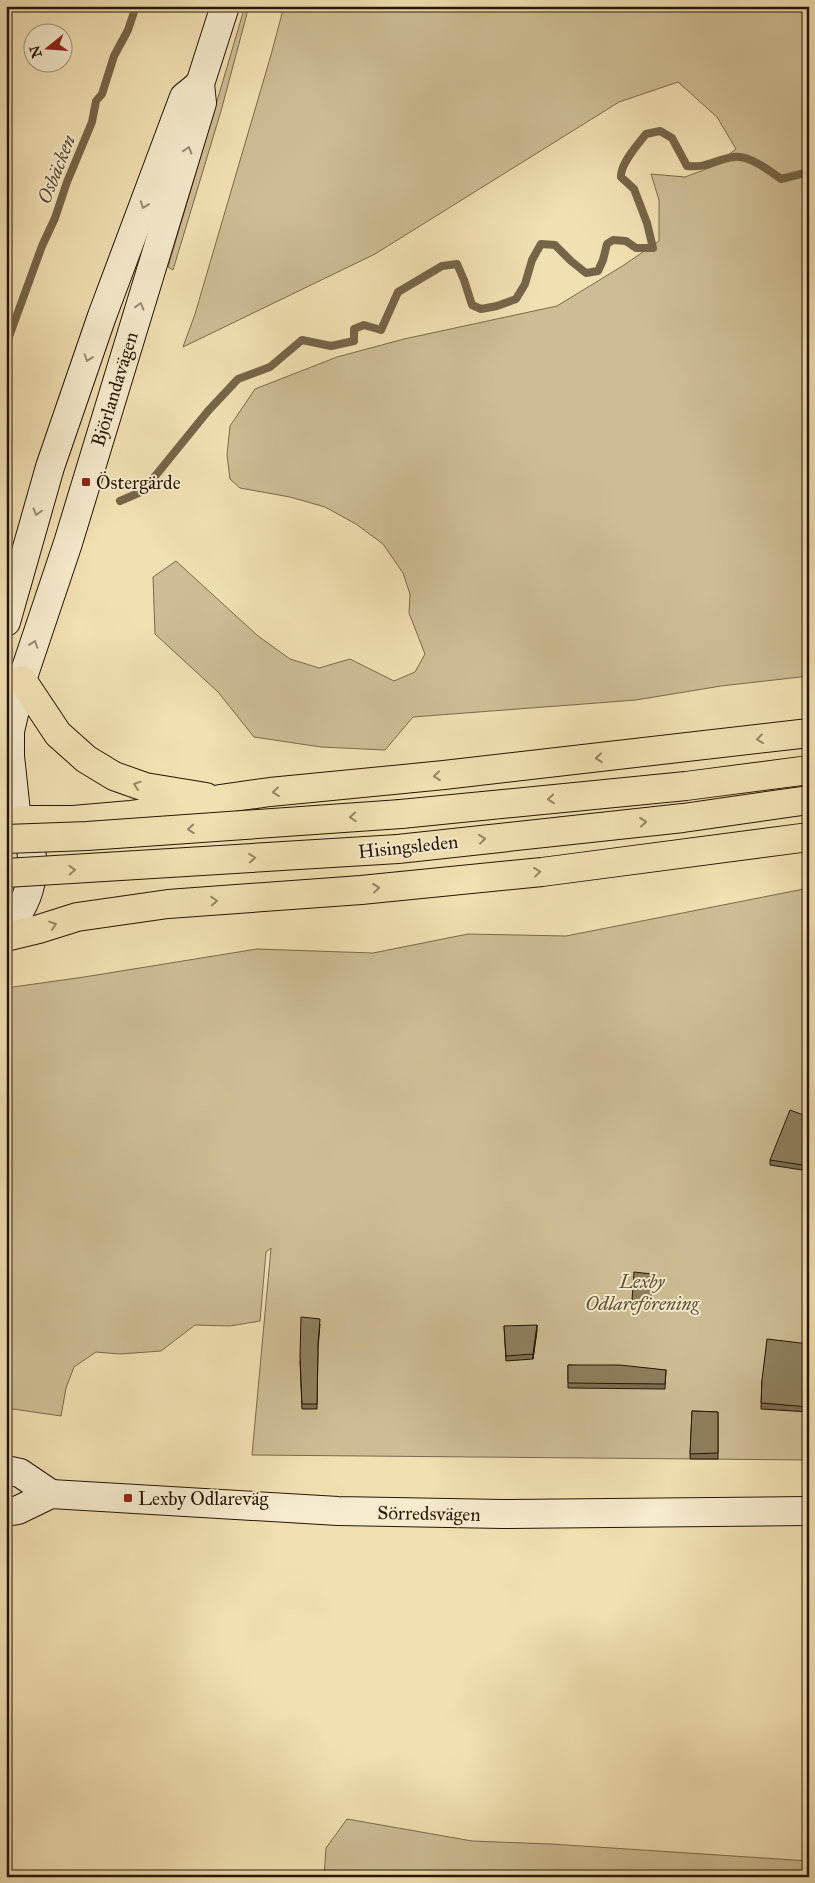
<svg xmlns="http://www.w3.org/2000/svg" width="815" height="1883" viewBox="0 0 815 1883" font-family="'IM FELL Great Primer',serif">
  <style>
    .green { fill: #cebd94; stroke: #79694c }
    .lines { fill: none; stroke-linecap: round; stroke-linejoin: round }
    .stream { stroke: #756548; stroke-width: 8 }
    .secondary-casing { stroke: #241503; stroke-width: 30 }
    .highway-casing { stroke: #241503; stroke-width: 30 }
    .secondary { stroke: #f6ebcd; stroke-width: 28 }
    .highway { stroke: #f1e0b2; stroke-width: 28 }
    .highway-bridge-casing { stroke: #241503; stroke-width: 30; stroke-linecap: butt }
    .highway-bridge { stroke: #f1e0b2; stroke-width: 28 }
    .wall { fill: #7b6d51; stroke: #241503 }
    .shaded-wall { fill: #645942; stroke: #241503 }
    .building { fill: #8f7f5e; stroke: #241503 }
    .oneway { stroke: #988b72 }
    .oneway2 { stroke: #958563 }
    .poi-dot { fill: #8f2418; stroke: #f6ebcd; stroke-width: 2 }
    .labels { text-anchor: middle; stroke-width: 4; stroke-linejoin: round; paint-order: stroke }
    .street-label { font-size: 19px; fill: #241503; stroke: #f6ebcd }
    .poi-label { font-size: 19px; fill: #241503; stroke: #f6ebcd; text-anchor: start }
    .park-label { font-size: 19px; font-style: italic; fill: #605036; stroke: #f6ebcd }
    .water-label { font-size: 20px; font-style: italic; fill: #5a4b31; stroke: #f6ebcd }
  </style>
  <rect width="100%" height="100%" fill="#f1e0b2"/>
  <filter id="stains"><feTurbulence type="fractalNoise" baseFrequency=".004" numOctaves="4"/><feColorMatrix values="0 0 0 0 .2 0 0 0 0 .09 0 0 0 0 .02 0 0 0 .5 -.17"/></filter>
  <radialGradient id="worn" r=".72"><stop offset=".6" stop-color="#630" stop-opacity="0"/><stop offset="1" stop-color="#630" stop-opacity=".3"/></radialGradient>
  <g class="green">
    <path d="M245 6H249L221 111 173 270 168 267Z"/>
    <path d="M284 6H776L778 10 787 6H809V676L721 686 636 700 413 717 385 750 321 747 254 737 218 692 155 634 153 577 176 561 258 636 290 659 319 668 350 659 394 681 415 672 425 654 409 613 410 594 403 573 383 544 356 524 325 507 290 497 240 488 230 479 227 455 230 426 255 389 337 357 404 339 557 306 624 265 659 241V200L651 174 685 177 714 166 736 149 717 117 678 82 619 102 375 254 183 347 195 314 271 55Z"/>
    <path d="M809 888V1460L252 1455 271 1248 266 1252 260 1321 230 1326 195 1325 161 1351 120 1354 96 1352 74 1367 66 1388 61 1416 6 1408V988L84 977 257 949 373 953 468 934 566 936Z"/>
    <path d="M347 1819 472 1841 551 1844 809 1861V1877H324L326 1848Z"/>
  </g>
  <g class="lines">
    <g class="stream">
      <path d="M6 345 42 246 55 218 67 182 92 122 96 101 102 94 114 56 128 30 136 6"/>
      <path d="M120 501 143 491 208 411 238 379 270 367 302 340 331 346 354 341V329L364 325 381 330 398 292 442 266 457 264 464 280 472 305 481 309 497 306 516 299 525 284 532 260 541 244 555 245 571 261 586 273 598 271 603 260 607 244 613 240 626 241 636 248H653L647 223 634 189 621 177C620 164 638 144 646 134L660 131 672 138 687 166C709 168 716 159 734 157 749 155 770 171 781 179L809 172"/>
    </g>
    <defs>
      <g id="secondary">
        <path d="M6 622 50 467 102 316 184 97 200 84"/>
        <path d="M16 812 10 756V731L22 680 68 543 202 103 200 84 225 6"/>
        <path d="M6 928C36 897 40 855 20 818"/>
        <path d="M6 1470 20 1473 51 1494"/>
        <path d="M6 1512 18 1510 51 1494 338 1511 503 1514 809 1511"/>
      </g>
      <g id="highway">
        <path d="M22 680 58 734 86 759 114 776 145 787 206 797"/>
        <path d="M401 814 686 786 809 770"/>
        <path d="M21 820H73L131 815 195 807 220 799 270 792 444 775 809 733"/>
        <path d="M398 849 683 818 809 800"/>
        <path d="M6 937 39 929 77 917 168 904 361 890 542 872 809 837"/>
      </g>
    </defs>
    <use href="#secondary" class="secondary-casing"/>
    <use href="#highway" class="highway-casing"/>
    <use href="#secondary" class="secondary"/>
    <use href="#highway" class="highway"/>
    <defs>
      <g id="highway-bridge">
        <path d="M6 839 87 836 401 814"/>
        <path d="M6 873 398 849"/>
      </g>
    </defs>
    <use href="#highway-bridge" class="highway-bridge-casing"/>
    <use href="#highway-bridge" class="highway-bridge"/>
  </g>
  <g class="wall">
    <path d="M809 1117V1171L770 1165V1160Z"/>
    <path d="M652 1274 651 1306 632 1305V1300Z"/>
    <path d="M320 1324 318 1349 317 1409H302L300 1361Z"/>
    <path d="M504 1326 537 1330 533 1359 506 1361Z"/>
    <path d="M809 1344V1412L761 1409 762 1380Z"/>
    <path d="M568 1365 666 1370 665 1389 568 1388Z"/>
    <path d="M692 1411 718 1412V1459H690Z"/>
  </g>
  <path class="shaded-wall" d="M537 1325V1330L533 1359V1354Z"/>
  <g class="building">
    <path d="M790 1110 809 1117V1166L770 1160Z"/>
    <path d="M634 1272 652 1274 651 1301 632 1300Z"/>
    <path d="M301 1317 320 1319 318 1344 317 1404H302L300 1356Z"/>
    <path d="M537 1325 533 1354 506 1356 504 1326Z"/>
    <path d="M767 1339 809 1344V1407L761 1403 762 1380Z"/>
    <path d="M568 1365H620L666 1370 665 1384 568 1383Z"/>
    <path d="M692 1411 718 1412V1453L690 1454Z"/>
  </g>
  <defs><path id="oneway-chevron" d="M-2-3.5L2.5 0L-2 3.5" fill="none" stroke-width="1.6" stroke-linecap="round" stroke-linejoin="round" transform="scale(1.25)"/></defs>
  <g class="oneway">
    <use href="#oneway-chevron" transform="translate(188 150) rotate(-73)"/>
    <use href="#oneway-chevron" transform="translate(144 205) rotate(110)"/>
    <use href="#oneway-chevron" transform="translate(140 306) rotate(-73)"/>
    <use href="#oneway-chevron" transform="translate(88 358) rotate(109)"/>
    <use href="#oneway-chevron" transform="translate(37 512) rotate(106)"/>
    <use href="#oneway-chevron" transform="translate(34 644) rotate(-71)"/>
  </g>
  <g class="oneway2">
    <use href="#oneway-chevron" transform="translate(760 739) rotate(173)"/>
    <use href="#oneway-chevron" transform="translate(599 758) rotate(174)"/>
    <use href="#oneway-chevron" transform="translate(437 776) rotate(174)"/>
    <use href="#oneway-chevron" transform="translate(137 785) rotate(-161)"/>
    <use href="#oneway-chevron" transform="translate(276 792) rotate(174)"/>
    <use href="#oneway-chevron" transform="translate(551 799) rotate(175)"/>
    <use href="#oneway-chevron" transform="translate(353 817) rotate(176)"/>
    <use href="#oneway-chevron" transform="translate(643 822) rotate(-6)"/>
    <use href="#oneway-chevron" transform="translate(191 829) rotate(176)"/>
    <use href="#oneway-chevron" transform="translate(482 839) rotate(-6)"/>
    <use href="#oneway-chevron" transform="translate(252 858) rotate(-4)"/>
    <use href="#oneway-chevron" transform="translate(72 870) rotate(-3)"/>
    <use href="#oneway-chevron" transform="translate(537 872) rotate(-6)"/>
    <use href="#oneway-chevron" transform="translate(376 888) rotate(-6)"/>
    <use href="#oneway-chevron" transform="translate(214 901) rotate(-4)"/>
    <use href="#oneway-chevron" transform="translate(53 925) rotate(-18)"/>
  </g>
  <g class="poi-dot">
    <rect x="81" y="477" width="10" height="10" rx="2.5"/>
    <rect x="123" y="1493" width="10" height="10" rx="2.5"/>
  </g>
  <g class="labels">
    <g class="street-label">
      <text transform="translate(114 389) rotate(-73)" y="7">Björlandavägen</text>
      <text transform="translate(408 846) rotate(-6)" y="7">Hisingsleden</text>
      <text transform="translate(429 1513) rotate(1)" y="7">Sörredsvägen</text>
    </g>
    <g class="poi-label">
      <text x="96" y="489">Östergärde</text>
      <text x="138" y="1505">Lexby Odlareväg</text>
    </g>
    <g class="park-label">
      <text x="642" y="1288">Lexby<tspan x="642" dy="22">Odlareförening</tspan></text>
    </g>
    <g class="water-label">
      <text transform="translate(56 169) rotate(-68)" y="7">Osbäcken</text>
    </g>
  </g>
  <rect width="815" height="1883" fill="none" stroke="#f1e0b2" stroke-width="25"/>
  <rect x="8" y="8" width="800" height="1868" fill="none" stroke="#241503" stroke-width="2.5"/>
  <rect x="12" y="12" width="790" height="1858" fill="none" stroke="#241503"/>
  <g transform="translate(48 48) rotate(253)"><circle r="24" fill="#f6ebcd" stroke="#a2957c"/>
  <path d="M0-4L9 19L0 12L-9 19Z" fill="#8f2418"/>
  <text y="-8" font-size="14" font-weight="bold" text-anchor="middle" fill="#241503">N</text>
  </g>
  <rect width="100%" height="100%" filter="url(#stains)"/>
  <rect width="100%" height="100%" fill="url(#worn)"/>
</svg>
